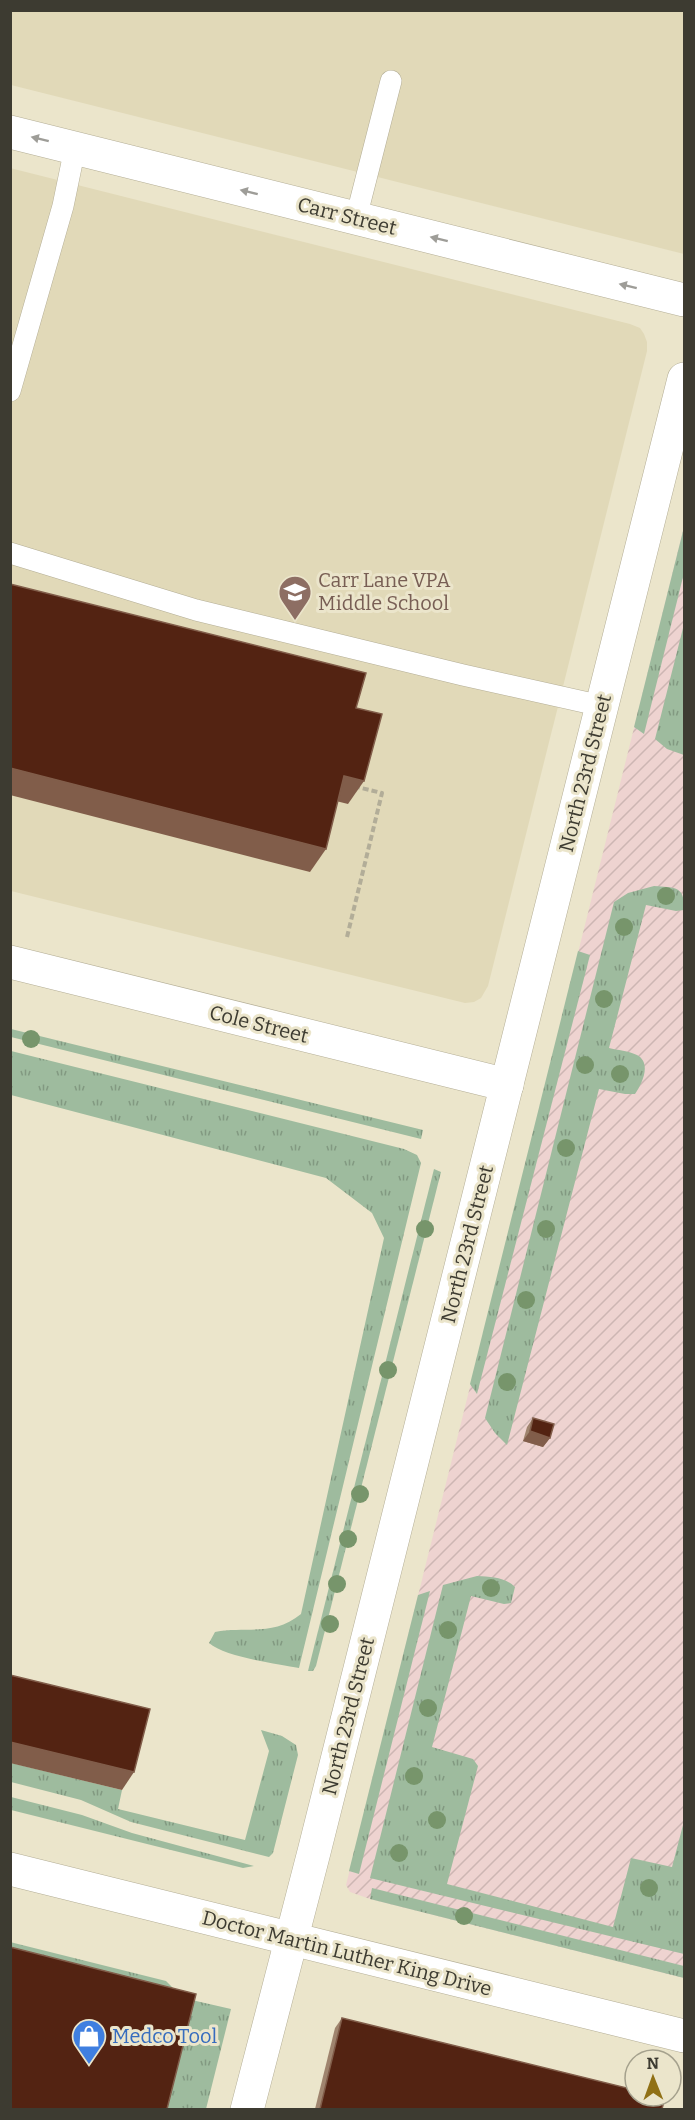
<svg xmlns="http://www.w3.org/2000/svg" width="695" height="2120" viewBox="0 0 695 2120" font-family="Bitter,serif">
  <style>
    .built { fill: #e1d9b8 }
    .industrial { fill: url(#industrial-furrows) }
    .grass { fill: url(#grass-tufts) }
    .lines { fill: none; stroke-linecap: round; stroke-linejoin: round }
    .lane-casing { stroke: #b4ae96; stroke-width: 22 }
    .street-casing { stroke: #b4ae96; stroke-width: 34 }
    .secondary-casing { stroke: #b4ae96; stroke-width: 34 }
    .path { stroke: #b2ad98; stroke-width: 4; stroke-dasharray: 6 3; stroke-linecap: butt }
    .lane { stroke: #fff; stroke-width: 21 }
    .street { stroke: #fff; stroke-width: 33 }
    .secondary { stroke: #fff; stroke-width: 33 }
    .tree { fill: #77956b }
    .wall { fill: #9f846e }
    .shaded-wall { fill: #815d4a }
    .building { fill: #532312; stroke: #815d4a; stroke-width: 1.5 }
    .oneway { fill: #9e9d98 }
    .labels { text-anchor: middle; stroke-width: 6; stroke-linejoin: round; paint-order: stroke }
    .street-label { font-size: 20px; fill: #3d3b31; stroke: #ebe5cb }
    .education-label { font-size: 20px; fill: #785e54; stroke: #ebe5cb; text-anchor: start }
    .shop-label { font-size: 20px; fill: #366cbe; stroke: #ebe5cb; text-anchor: start }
  </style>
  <defs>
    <pattern id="industrial-furrows" width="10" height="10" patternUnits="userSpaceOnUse" patternTransform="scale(1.5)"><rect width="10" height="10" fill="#eed3d0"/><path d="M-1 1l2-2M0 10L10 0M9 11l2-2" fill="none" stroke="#cdb6b3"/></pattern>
    <pattern id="grass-tufts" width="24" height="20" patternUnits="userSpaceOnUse" patternTransform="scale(1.5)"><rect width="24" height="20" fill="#9ebb9e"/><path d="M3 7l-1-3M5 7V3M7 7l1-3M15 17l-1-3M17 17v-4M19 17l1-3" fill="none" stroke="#829981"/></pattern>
  </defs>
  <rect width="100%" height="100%" fill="#ebe5cb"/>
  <g class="built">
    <path d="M11 11H684V254L11 85Z"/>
    <path d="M10 168 630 324 640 328 644 334 647 342V351L488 986 481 998 474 1002 465 1003 11 891Z"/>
  </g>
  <path class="industrial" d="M684 527V1978L370 1899 350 1892 346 1885Z"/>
  <g class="grass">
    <path d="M684 527V573L644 734 634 727Z"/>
    <path d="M684 624V755L667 749 655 739Z"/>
    <path d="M654 886C675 888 685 885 684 910L676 911 646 905 609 1048C617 1050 629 1051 637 1055 652 1063 642 1084 635 1094H625L599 1089 507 1445 495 1433 485 1418 614 902 628 893Z"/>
    <path d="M578 951 590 955 477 1394 470 1384Z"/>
    <path d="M11 1029 423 1130 421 1139 11 1037Z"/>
    <path d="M11 1051 404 1149 417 1155 421 1163 299 1668C277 1664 225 1657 209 1643L215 1632C246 1626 273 1637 301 1614L384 1238 372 1213 326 1178 11 1095Z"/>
    <path d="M434 1169 441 1172 316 1666 313 1671H308Z"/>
    <path d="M477 1576C491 1577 505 1577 515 1587L511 1603 504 1604 471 1596 432 1747 473 1759 478 1766 447 1884 613 1927 631 1858 672 1867 683 1825H684V1954L370 1878 443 1585Z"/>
    <path d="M430 1591 359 1874 349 1871 418 1595Z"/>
    <path d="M261 1730 282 1736 296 1745 298 1755 273 1853 269 1857 131 1822 81 1800 11 1782V1763L122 1790 118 1809 245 1840 269 1751Z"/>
    <path d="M11 1797 82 1815 132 1833 254 1866 243 1868 11 1810Z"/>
    <path d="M372 1888 684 1966V1978L370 1899Z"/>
    <path d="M10 1942 166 1981 183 1998 231 2009 206 2109H155L11 1978Z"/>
  </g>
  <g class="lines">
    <defs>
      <g id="lane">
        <path d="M356 218 391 81"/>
        <path d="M10 391 63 206 75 148"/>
        <path d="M10 553 196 610 463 675 602 706"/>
      </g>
      <g id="street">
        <path d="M10 132 684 300"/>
        <path d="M10 962 507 1085"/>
        <path d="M247 2110 314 1852 684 379"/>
      </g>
      <path id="secondary" d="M10 1869 684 2036"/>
    </defs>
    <use href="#lane" class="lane-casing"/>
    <use href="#street" class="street-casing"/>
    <use href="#secondary" class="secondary-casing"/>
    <path class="path" d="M347 937 382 793 357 787"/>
    <use href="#lane" class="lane"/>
    <use href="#street" class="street"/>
    <use href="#secondary" class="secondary"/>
  </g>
  <g class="tree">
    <circle cx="666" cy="896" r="9"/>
    <circle cx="624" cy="927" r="9"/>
    <circle cx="604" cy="999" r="9"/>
    <circle cx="31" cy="1039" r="9"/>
    <circle cx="585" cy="1065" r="9"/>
    <circle cx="620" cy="1074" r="9"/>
    <circle cx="566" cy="1148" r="9"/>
    <circle cx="425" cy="1229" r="9"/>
    <circle cx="546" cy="1229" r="9"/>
    <circle cx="526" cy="1300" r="9"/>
    <circle cx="388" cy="1370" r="9"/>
    <circle cx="507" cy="1382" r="9"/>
    <circle cx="360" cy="1494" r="9"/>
    <circle cx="348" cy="1539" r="9"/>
    <circle cx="337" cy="1584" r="9"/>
    <circle cx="491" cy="1588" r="9"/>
    <circle cx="330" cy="1624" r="9"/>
    <circle cx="448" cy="1630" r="9"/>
    <circle cx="428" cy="1708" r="9"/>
    <circle cx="414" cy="1776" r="9"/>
    <circle cx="437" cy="1820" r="9"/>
    <circle cx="399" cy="1853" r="9"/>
    <circle cx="649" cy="1888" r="9"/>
    <circle cx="464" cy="1916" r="9"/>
  </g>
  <g class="wall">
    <path d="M533 1418 550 1438 543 1447 523 1441 527 1427Z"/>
    <path d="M342 2018 662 2109H315L335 2028Z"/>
  </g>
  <g class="shaded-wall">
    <path d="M10 768 326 849 310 872 10 795Z"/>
    <path d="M344 776 364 781 348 804 328 799Z"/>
    <path d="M530 1431 550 1438 543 1447 523 1441Z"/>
    <path d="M10 1742 134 1772 122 1790 10 1763Z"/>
  </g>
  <g class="building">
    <path d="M10 584 366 673 356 708 382 714 364 781 344 776 326 849 10 768Z"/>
    <path d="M533 1418 554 1424 550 1438 530 1431Z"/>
    <path d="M10 1675 150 1709 134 1772 10 1742Z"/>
    <path d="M10 1947 196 1994 167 2109H10Z"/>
    <path d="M342 2018 635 2090V2096H660L665 2097 662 2109H320Z"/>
  </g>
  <defs><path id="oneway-solid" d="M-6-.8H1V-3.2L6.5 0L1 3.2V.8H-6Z" transform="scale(1.5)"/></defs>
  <g class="oneway">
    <use href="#oneway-solid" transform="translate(40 139) rotate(-166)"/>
    <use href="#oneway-solid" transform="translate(249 192) rotate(-166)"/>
    <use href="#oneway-solid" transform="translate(439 239) rotate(-166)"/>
    <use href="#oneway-solid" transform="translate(628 286) rotate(-166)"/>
  </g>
  <defs>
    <symbol id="school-pin" viewBox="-11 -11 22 30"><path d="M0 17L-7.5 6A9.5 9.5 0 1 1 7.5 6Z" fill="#8d6e63" stroke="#ebe5cb"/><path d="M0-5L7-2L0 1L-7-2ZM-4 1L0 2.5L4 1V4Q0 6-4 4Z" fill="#fff"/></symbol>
    <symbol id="shop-pin" viewBox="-11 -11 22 30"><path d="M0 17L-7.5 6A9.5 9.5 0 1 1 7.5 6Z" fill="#3f7fe0" stroke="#ebe5cb"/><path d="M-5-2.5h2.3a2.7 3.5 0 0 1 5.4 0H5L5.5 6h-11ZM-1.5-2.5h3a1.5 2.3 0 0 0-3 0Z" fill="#fff"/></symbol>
  </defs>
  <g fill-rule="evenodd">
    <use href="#school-pin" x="276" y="573" width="38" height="52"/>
    <use href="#shop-pin" x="70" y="2017" width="38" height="52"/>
  </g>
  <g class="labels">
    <g class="street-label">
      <text transform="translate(347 216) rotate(14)" y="7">Carr Street</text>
      <text transform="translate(585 773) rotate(-76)" y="7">North 23rd Street</text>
      <text transform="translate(259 1024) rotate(14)" y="7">Cole Street</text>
      <text transform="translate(467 1244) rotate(-76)" y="7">North 23rd Street</text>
      <text transform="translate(348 1716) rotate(-76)" y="7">North 23rd Street</text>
      <text transform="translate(347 1953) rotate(14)" y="7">Doctor Martin Luther King Drive</text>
    </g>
    <g class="education-label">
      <text x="318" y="587">Carr Lane VPA<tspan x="318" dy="23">Middle School</tspan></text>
    </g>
    <g class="shop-label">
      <text x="112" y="2043">Medco Tool</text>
    </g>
  </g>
  <rect width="695" height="2120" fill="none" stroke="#3d3b31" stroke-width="24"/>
  <g transform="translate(653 2078) rotate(359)"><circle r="28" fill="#ebe5cb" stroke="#a5a18d" stroke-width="1.5"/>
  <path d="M0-4.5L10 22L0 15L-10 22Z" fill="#907015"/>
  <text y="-9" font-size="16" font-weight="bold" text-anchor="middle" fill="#3d3b31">N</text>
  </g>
</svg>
